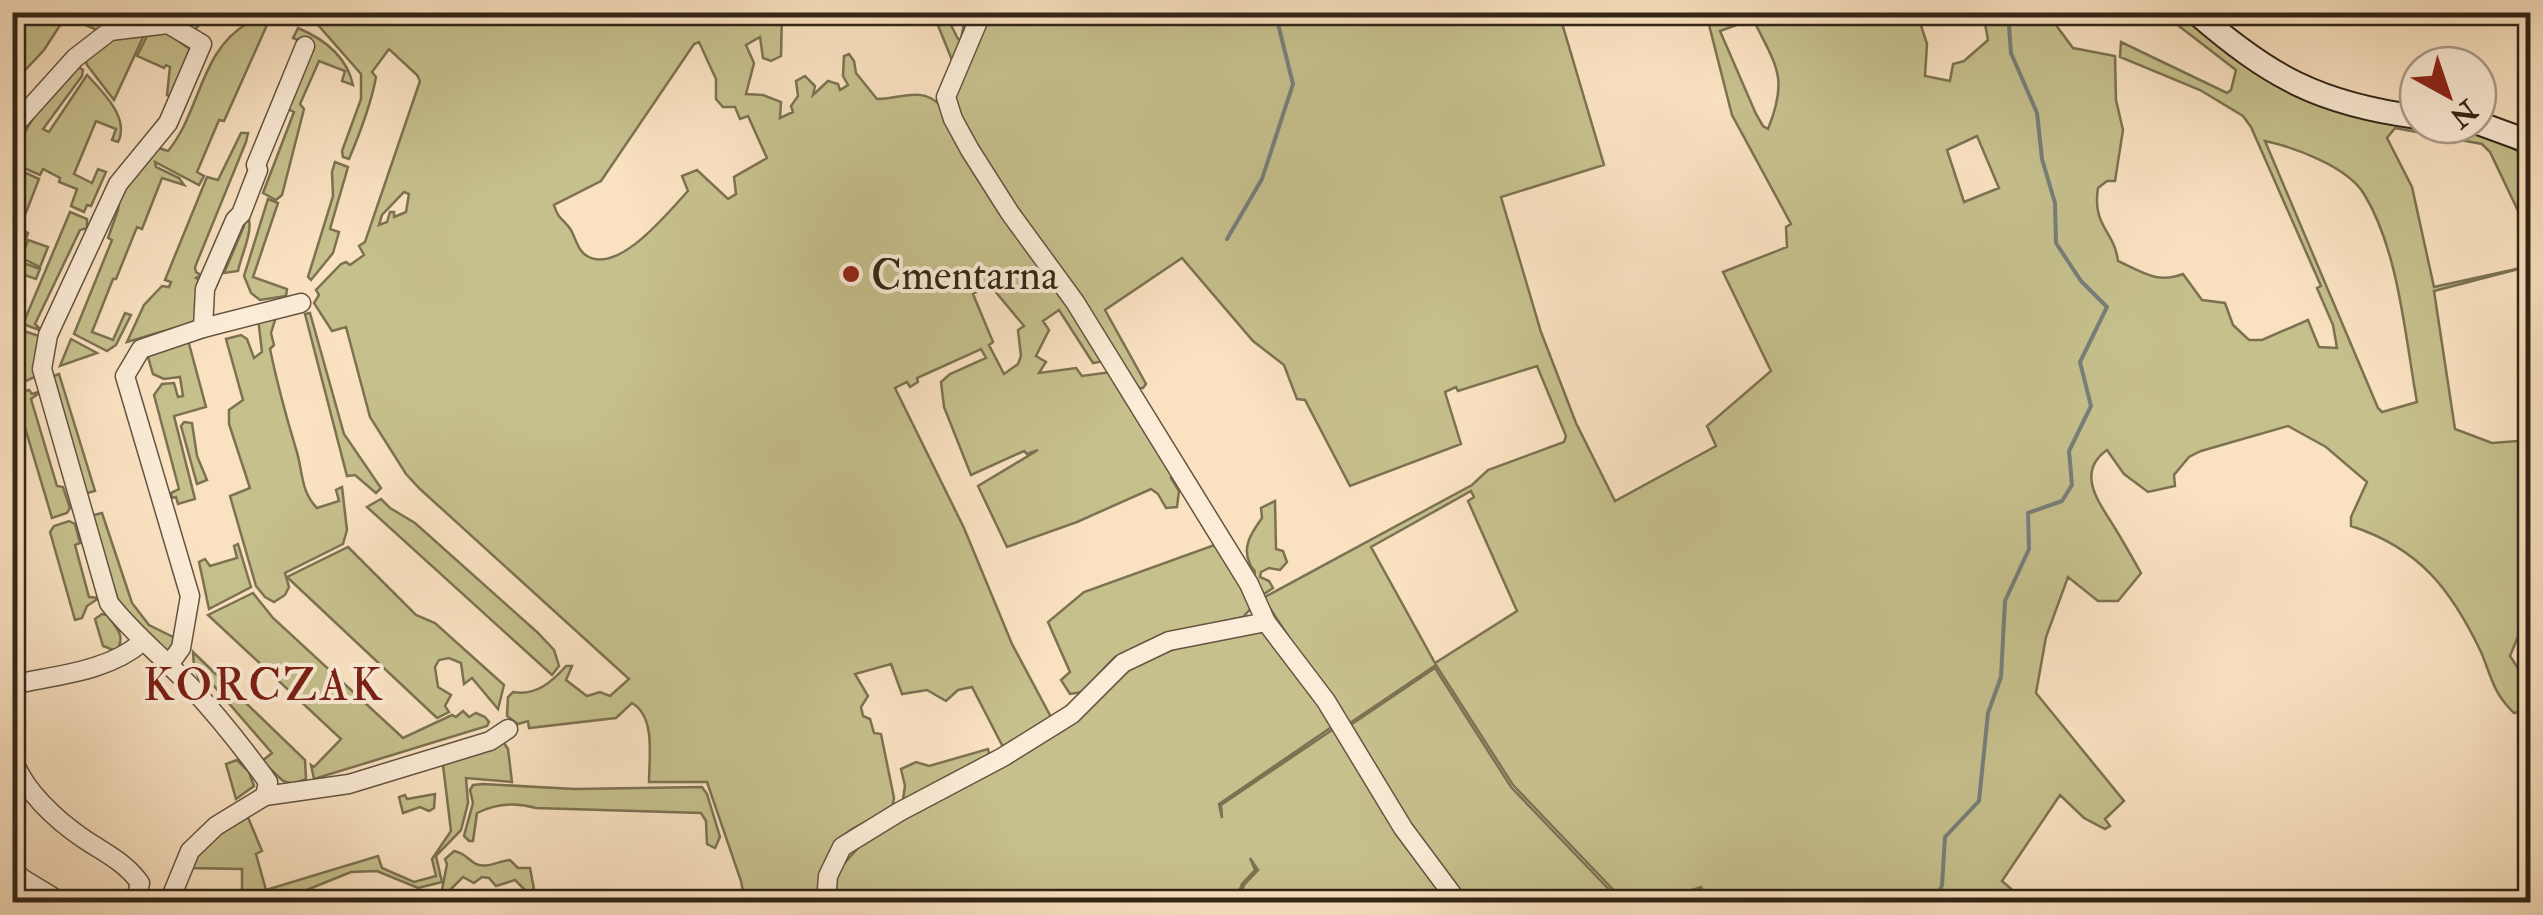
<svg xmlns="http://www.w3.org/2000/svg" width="2543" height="915" viewBox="0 0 2543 915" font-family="'IM FELL Double Pica',serif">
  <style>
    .green { fill: #c6c08d; stroke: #7c7252; stroke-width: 2.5; fill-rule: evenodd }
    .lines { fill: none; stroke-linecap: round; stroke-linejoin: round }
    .stream { stroke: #767f7a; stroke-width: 4 }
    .minor-casing { stroke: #645441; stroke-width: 21 }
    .secondary-casing { stroke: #322516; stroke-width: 26 }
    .minor { stroke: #fcecd7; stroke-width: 18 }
    .secondary { stroke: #fcecd7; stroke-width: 22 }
    .poi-dot { fill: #8f2418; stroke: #fcecd7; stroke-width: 4 }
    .labels { text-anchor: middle; stroke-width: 8; stroke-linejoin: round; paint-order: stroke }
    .poi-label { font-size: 42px; fill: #322516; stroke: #fcecd7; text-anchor: start }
    .neighbourhood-label { font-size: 45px; letter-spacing: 2.5px; fill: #7a1f14; stroke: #fcecd7 }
  </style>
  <rect width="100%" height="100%" fill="#fae2c1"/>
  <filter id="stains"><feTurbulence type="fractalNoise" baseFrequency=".002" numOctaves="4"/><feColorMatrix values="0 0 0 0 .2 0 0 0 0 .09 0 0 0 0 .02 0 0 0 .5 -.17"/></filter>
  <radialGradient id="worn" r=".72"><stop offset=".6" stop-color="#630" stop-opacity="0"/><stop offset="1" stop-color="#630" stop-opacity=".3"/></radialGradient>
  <g class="green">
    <path d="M764 12 762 21 767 23 772 13H782L781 56 771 61 763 58 760 37 746 45 754 63 746 94 763 95 781 102 780 118 793 112 791 106 798 96 796 81 805 76 815 86 813 95 828 81 838 84 840 90 848 85 843 76 844 56 849 54 854 61 856 73 877 99C900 99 921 86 940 105L988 13H1559L1604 165 1501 197 1541 332 1576 423 1615 501 1716 446 1707 426 1771 371 1723 272 1787 247 1786 227 1791 224 1732 115 1706 13H1917L1927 44 1925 76 1950 81 1953 64 1964 61 1988 40 1983 13H2047L2073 48 2115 56 2116 100 2123 130 2115 181H2107L2098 188C2092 227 2114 230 2118 261 2142 272 2157 284 2183 274L2202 300 2225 303 2233 325 2249 340H2262L2308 320 2319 347 2337 348 2333 325 2317 288 2321 286 2251 127 2243 116 2200 90 2120 57 2121 42 2227 93 2231 90 2236 70 2162 13H2180L2195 26 2401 123 2462 130 2501 142 2530 158V236L2490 152 2482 144 2395 128 2387 138 2412 187 2434 287 2530 266 2434 291 2455 429 2492 443 2530 440V607L2510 656 2530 686V710L2514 713C2493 693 2492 678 2481 652 2451 589 2419 548 2351 526V517L2367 482 2326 447 2288 426 2201 451 2189 457 2174 475 2175 486 2148 492 2124 474 2107 450C2076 472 2098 501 2113 525 2123 541 2132 557 2141 573L2118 601H2098L2068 577 2046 637 2036 693 2124 801 2105 819 2110 826 2105 829 2084 818 2060 795 2002 881 2026 902H1709L1701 887 1657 902H1625L1513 785 1436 665 1347 725 1263 598 1472 485 1488 470 1564 442 1566 436 1537 366 1458 391 1456 387 1445 392 1461 444 1350 486 1305 400 1297 399 1284 365 1253 341 1182 258 1105 310 1146 384 1143 388H1132L1104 361 1093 363 1059 310 1043 321 1049 330 1036 356 1046 362 1039 373 1076 368 1082 376 1111 372 1177 475 1171 478 1179 491 1177 507 1166 508 1158 494 1151 489 1077 522 1007 547 978 486 1038 450 1027 454 1024 451 971 475 944 407 941 382 950 374 986 358 981 349 917 378 918 382 910 387 907 382 895 388 964 528 1012 644 1052 719 1003 747 972 687 958 690 946 701 927 690 902 694 891 664 855 674 868 696 861 707 863 716 870 719 874 733 881 734 894 798 892 808 852 829 839 839 820 902H745L741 881 707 782H649C649 757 656 717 632 703L616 718 529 728 528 721 518 724 507 716 508 697 513 692C536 696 552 682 566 666H572L566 680 587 696 600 692 610 696 629 679 420 489 406 474 370 417 346 327 332 331 314 303 319 295 316 290 341 264 346 262 350 265 364 255 359 246 365 242 420 81 417 75 389 49 372 72 376 77C371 105 360 133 349 159L343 157 342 151 361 99V74L318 25 290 13ZM1753 19C1776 66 1789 77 1768 129L1763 126 1756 114 1720 31ZM699 42 716 79V99L723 107H735L740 119 748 116 767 158 734 177 736 194 728 199 697 170 682 176 688 191C669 211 619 275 587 256 578 251 576 239 571 230 563 218 559 221 554 205L601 181 694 44ZM1977 136 1999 188 1964 202 1947 150ZM2265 141C2294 147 2348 167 2364 194 2399 251 2405 337 2417 402L2382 412 2378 408ZM404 192 409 194 406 212 394 217V212H390L387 222 379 225 382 215ZM989 284 1024 326 1018 330 1021 356 1018 364 1004 374 989 345 993 342 973 294ZM1471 491 1474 497 1468 501 1517 611 1435 663 1371 547Z"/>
    <path d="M13 13H210L192 33 99 31 66 16 44 50 13 83Z"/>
    <path d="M933 13H945L958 39H961L966 13H980L954 65Z"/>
    <path d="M271 16 224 121 219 120 197 172 204 176 199 185 155 162 156 167 179 178 184 185 162 178 142 229 137 227 116 279H113L92 332 113 340 125 313 131 315 116 345 107 351 74 334 112 240 108 238 118 210 121 183 156 147 168 151C200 113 200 50 248 23 254 20 264 18 271 16Z"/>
    <path d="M298 28C324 39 347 57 353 85L342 81 345 71 319 61 300 104 304 109 282 195 276 200 263 193 294 112 286 108 308 45 293 38Z"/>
    <path d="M164 31 190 49 171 97 167 95 170 67 166 65 164 68 137 56 147 36Z"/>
    <path d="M145 33 114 100 87 65 85 59 113 35Z"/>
    <path d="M78 67 83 70 82 76 43 129 49 132 87 75C103 92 130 118 118 142L112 140 116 129 96 121 74 174 92 183 98 169 106 172 91 206 87 205 84 212 71 206 77 189 59 182 60 178 43 169 40 175 22 167 13 193C12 132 38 109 78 67Z"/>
    <path d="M241 133H248L246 142 195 267 196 272 201 275 196 278 201 281 198 321 127 342 144 305 162 286 169 287 171 282 165 280 207 177 218 180Z"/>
    <path d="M335 162 348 167 330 229 339 232 333 253 311 280 308 277 333 196 332 172Z"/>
    <path d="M26 173 39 179 20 228 28 233 18 261 40 269 36 279 13 271V203Z"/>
    <path d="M268 199 278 203 253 277 287 289 286 296 260 300 251 293 244 276Z"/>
    <path d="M246 210C256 229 242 251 238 271L224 273 244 226Z"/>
    <path d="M70 212 87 219V228L80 230 35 324 42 331 23 324Z"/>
    <path d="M28 240 48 247 40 267 22 258Z"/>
    <path d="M310 313 344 434 381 488 376 493 355 475 347 476 305 314Z"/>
    <path d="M276 317 271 333 274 345 270 349C277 383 286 416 296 449 303 470 300 491 317 508L339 501 336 490 342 487 347 530 343 544 285 573 289 587 285 595 274 602 265 597 256 586 230 496 250 488 229 424V410L243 400 226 339 241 335 247 339 254 358 262 352 258 318Z"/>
    <path d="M21 330 42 337 37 376 17 385 13 381V356Z"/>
    <path d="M71 339 97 353 60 366Z"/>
    <path d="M188 340 206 407 174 416 195 499 178 504 176 497 172 498 171 493 179 489 154 395 162 384 174 383 178 397 183 396 180 377 164 379 153 374 148 357 153 351Z"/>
    <path d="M59 374 95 491 84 494 49 378Z"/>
    <path d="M29 390 32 394 42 391 31 399 57 486 63 487 70 508 67 513 52 518 15 394Z"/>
    <path d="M184 422 192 423 197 456 207 480 197 484 181 426Z"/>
    <path d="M381 499 390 508 415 523 537 632 554 650 559 666 552 675 367 507Z"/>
    <path d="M1275 501 1276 549 1283 551 1287 562 1280 570 1269 568 1261 572 1260 577 1269 581 1273 588 1264 594 1254 579C1255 564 1256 576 1250 564 1241 546 1253 531 1262 518L1261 508Z"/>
    <path d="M102 513 132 603 149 625 177 639 169 651 165 650 120 606 90 516Z"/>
    <path d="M69 521 75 524 80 543 75 545 89 597 99 598 87 606 82 618 75 620 50 532 54 526Z"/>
    <path d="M1220 543 1254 605 1243 617 1213 624 1115 657 1082 692 1070 694 1061 680 1070 672 1048 622 1084 592Z"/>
    <path d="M238 544 251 587 209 609 199 562 205 559 210 566 237 558 234 546Z"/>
    <path d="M348 547 416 615 435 623 504 685 498 709 472 678 464 684 461 663 449 658 439 660 435 667 438 687 451 695 445 706 449 712 437 718 287 577Z"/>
    <path d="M253 593 273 618 403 738 452 715 456 717 463 711 469 717 476 713 485 717 489 722 487 726 314 779 311 765 314 767 341 739 208 615Z"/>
    <path d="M102 614 107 615C116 627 127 637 116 651L103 646 95 619Z"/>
    <path d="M1261 632 1276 641 1336 724 1219 804 1222 818 1221 805 1338 726 1457 902H1238L1244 885 1258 870 1250 858 1255 870 1242 884 1235 902H830L832 885 842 866 873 831 1060 732 1139 661 1192 643Z"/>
    <path d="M193 652 305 760 306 779 293 784 283 781 262 761 272 753 213 685 204 691 194 667Z"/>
    <path d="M1435 668 1511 787 1621 902H1468C1421 849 1386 787 1349 726Z"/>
    <path d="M494 743H504L508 749 512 782 466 778 468 803 461 830 436 856 442 882 418 888 377 871 351 872 277 902H242V869L189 868C205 843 222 830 247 815L262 851 256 854 266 890 378 856 382 868 414 882 436 876 432 859 451 831 443 765 452 758Z"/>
    <path d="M988 749 990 757 902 806 905 786 901 769 916 762 929 766Z"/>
    <path d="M237 760 249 772 254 786 236 799 226 764Z"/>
    <path d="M483 784 574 789 702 787 707 794 720 837 715 848 707 844 706 821 701 813 536 808C516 802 495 804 477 813L473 841H469L464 836 473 803 470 790 473 785Z"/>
    <path d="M435 794 434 808 429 811 420 807 403 813 399 797 405 795 407 799Z"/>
    <path d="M454 851C465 853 467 859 476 864 487 869 498 861 510 860L518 868H530L534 889 529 894 515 880 496 886 489 878 482 877 474 883 463 877 448 892 442 890 447 864 445 859Z"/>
  </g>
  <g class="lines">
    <g class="stream">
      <path d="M1227 239 1262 179 1293 84 1275 12"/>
      <path d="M1935 902 1942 885 1945 837 1979 801 1988 713 2001 677 2005 601 2029 549 2028 513 2062 501 2072 485 2069 451 2091 406 2080 362 2107 307 2081 281 2056 243 2055 203 2042 159 2037 113 2011 53 2008 12"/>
    </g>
    <defs>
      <g id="minor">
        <path d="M982 12 946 97 953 119 970 150 1010 213 1075 302 1249 584 1266 622 1326 701 1403 828 1458 902"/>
        <path d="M12 128 75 58 110 31 168 24 202 44 168 123 118 184 48 335 42 369 109 603C133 634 163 657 190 686 218 716 244 749 268 782L265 796"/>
        <path d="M203 328 205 289 235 220 241 214 258 170 256 165 305 46"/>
        <path d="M168 666 181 648 190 596 125 376 141 349 203 328 301 303"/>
        <path d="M12 685C55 675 108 672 142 642"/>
        <path d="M12 756C22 789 56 820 84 839 105 853 125 862 140 883L135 902"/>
        <path d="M12 869 23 879 61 902"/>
        <path d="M169 902 190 851 216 826 265 796 349 784 490 741 508 729"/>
        <path d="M826 902 828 876 842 847 899 812 1003 757 1072 714 1123 663 1169 641 1266 622"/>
      </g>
      <g id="secondary">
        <path d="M2195 12C2270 77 2319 104 2418 117"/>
        <path d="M2478 123 2530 142"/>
      </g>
    </defs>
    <use href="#minor" class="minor-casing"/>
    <use href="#secondary" class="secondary-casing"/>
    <use href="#minor" class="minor"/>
    <use href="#secondary" class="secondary"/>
  </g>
  <circle class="poi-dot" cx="851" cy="274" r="10"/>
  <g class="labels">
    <g class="poi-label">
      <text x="871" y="289">Cmentarna</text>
    </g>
    <g class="neighbourhood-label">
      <text x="264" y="700">KORCZAK</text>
    </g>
  </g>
  <rect width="2543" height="915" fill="none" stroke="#fae2c1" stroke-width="50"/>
  <rect x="15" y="15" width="2513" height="885" fill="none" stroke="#322516" stroke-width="5"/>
  <rect x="25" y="25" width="2493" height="865" fill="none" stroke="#322516" stroke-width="2.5"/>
  <g transform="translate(2448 95) rotate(140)"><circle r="48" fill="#fcecd7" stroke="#ab9c8a" stroke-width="2.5"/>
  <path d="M0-8L18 38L0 25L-18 38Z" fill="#8f2418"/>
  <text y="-15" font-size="28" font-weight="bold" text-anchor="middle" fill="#322516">N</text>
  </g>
  <rect width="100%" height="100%" filter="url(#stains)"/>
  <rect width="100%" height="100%" fill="url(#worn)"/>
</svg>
